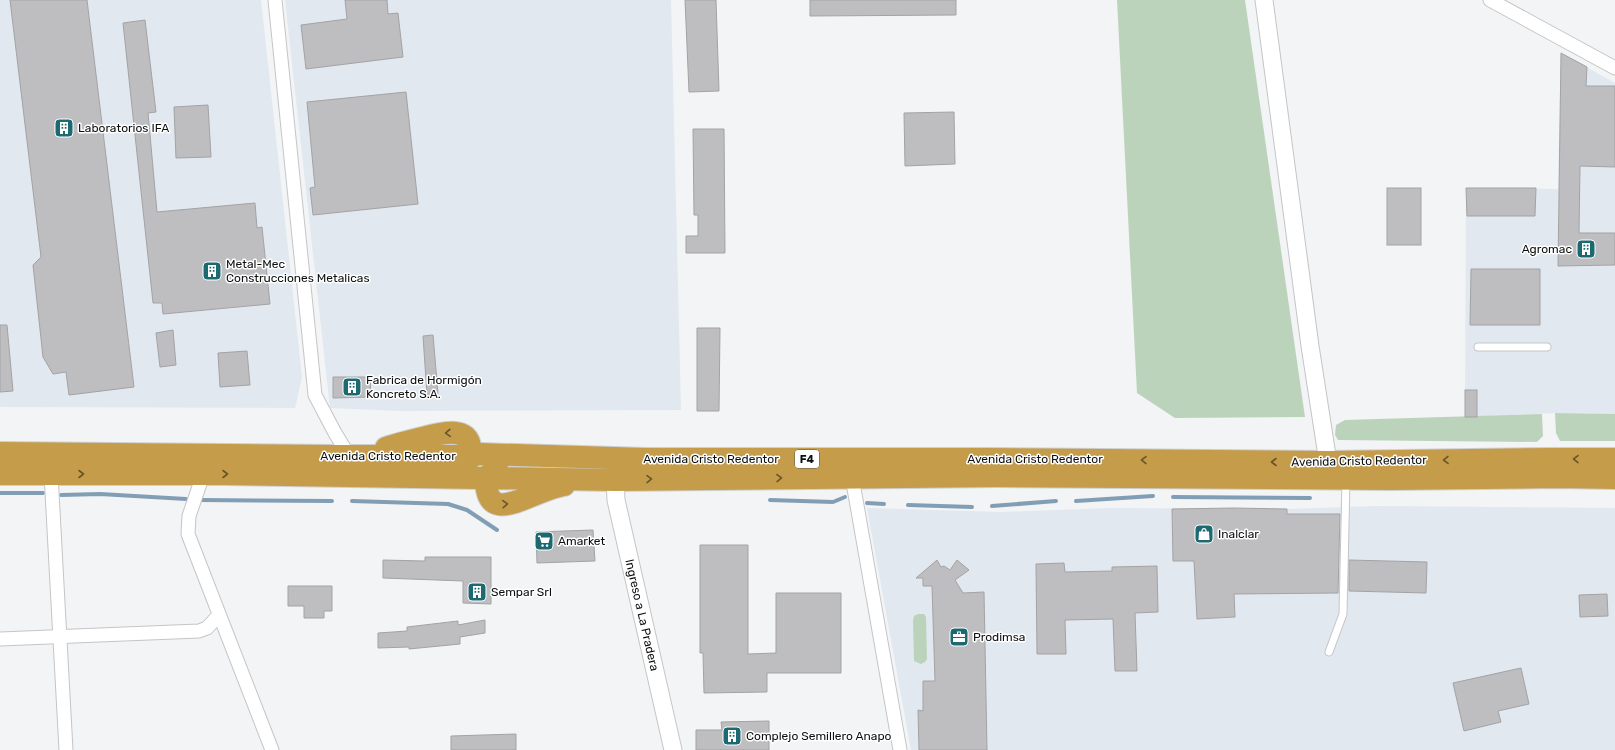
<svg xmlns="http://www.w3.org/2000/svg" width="1615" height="750" viewBox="0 0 1615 750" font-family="Rubik,sans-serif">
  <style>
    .built { fill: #e1e8f0 }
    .green { fill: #bcd3bb }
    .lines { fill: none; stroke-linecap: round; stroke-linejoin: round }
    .stream { stroke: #829eb5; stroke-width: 4 }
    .building { fill: #bebec0; stroke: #a3a3a5 }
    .service-casing { stroke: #c4c5c7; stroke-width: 9 }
    .minor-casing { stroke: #c4c5c7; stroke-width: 15 }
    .tertiary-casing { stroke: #c4c5c7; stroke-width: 19 }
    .trunk-casing { stroke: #cfcfcf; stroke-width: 24 }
    .service { stroke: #fff; stroke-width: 7 }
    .minor { stroke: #fff; stroke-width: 13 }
    .tertiary { stroke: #fff; stroke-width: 17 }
    .trunk { stroke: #c49c4a; stroke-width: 22 }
    .oneway { stroke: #68552c }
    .labels { text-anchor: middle; stroke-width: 3; stroke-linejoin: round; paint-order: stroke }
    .shield { fill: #fff; stroke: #565656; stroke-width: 1 }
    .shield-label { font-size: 11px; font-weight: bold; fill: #0d0e0e }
    .poi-label { font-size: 12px; fill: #0d0e0e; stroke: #fff; text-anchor: start }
    .street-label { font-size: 12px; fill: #0d0e0e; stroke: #fff }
  </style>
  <rect width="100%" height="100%" fill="#f2f4f6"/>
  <g class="built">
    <path d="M0 0H261L302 377 295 408 0 407Z"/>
    <path d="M285 0H671L681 410 400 411 330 408Z"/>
    <path d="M1561 53 1615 83V414L1555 413 1465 417 1466 188 1558 189Z"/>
    <path d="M1379 506 1615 508V750H911L867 508 1000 512 1111 508 1287 509Z"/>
  </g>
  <g class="green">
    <path d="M1117 0H1245L1305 417 1175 418 1137 393Z"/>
    <path d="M1555 413 1615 414V441H1560L1556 433Z"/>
    <path d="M1542 414 1543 436 1537 442 1338 440 1335 435 1336 425 1345 420Z"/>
    <path d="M918 614H924L926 617 927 659 925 662 921 664 914 661 913 620 914 616Z"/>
  </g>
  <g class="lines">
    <g class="stream">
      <path d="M0 493H43"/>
      <path d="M61 495 100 494 186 499"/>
      <path d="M1173 497 1310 498"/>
      <path d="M200 500 332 501"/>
      <path d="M770 500 833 502 845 497"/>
      <path d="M352 501 448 504 467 510 497 530"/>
      <path d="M1076 501 1153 496"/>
      <path d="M867 503 884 504"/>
      <path d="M908 505 972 507"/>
      <path d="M992 506 1056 501"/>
    </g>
  </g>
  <g class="building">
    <path d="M10 0H87L134 387 69 395 66 372 53 374 43 357 33 265 41 257Z"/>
    <path d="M345 0H387L388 14 398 13 403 57 306 69 301 25 347 19Z"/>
    <path d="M685 0H716L719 91 689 92Z"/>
    <path d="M810 0H956V15L810 16Z"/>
    <path d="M145 20 156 112 148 113 157 212 255 203 257 228 262 227 270 304 163 314 162 303H153L123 23Z"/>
    <path d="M1561 53 1587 67 1586 86H1615V167L1580 166 1579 233H1615V265L1558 266Z"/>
    <path d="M406 92 418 204 313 215 310 188 315 187 307 102Z"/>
    <path d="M208 105 211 157 176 158 174 107Z"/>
    <path d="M954 112 955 164 905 166 904 113Z"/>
    <path d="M693 129H724L725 253H686V236H698V215H694Z"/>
    <rect x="1387" y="188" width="34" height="57"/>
    <path d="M1466 188H1536L1535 216H1467Z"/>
    <path d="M1471 269H1540V325H1470Z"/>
    <path d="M0 325H7L13 391 0 392Z"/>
    <path d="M697 328H720L719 411H697Z"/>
    <path d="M173 330 176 365 160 367 156 333Z"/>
    <path d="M433 335 438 394 427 395 423 336Z"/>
    <path d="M247 351 250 385 220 387 218 353Z"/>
    <path d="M333 377H370L371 397 333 398Z"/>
    <rect x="1465" y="390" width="12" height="27"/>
    <path d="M1234 508 1287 509V514H1340L1338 593 1234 594 1235 617 1197 619 1194 561H1173L1172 509Z"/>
    <path d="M593 530 595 561 537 563 536 532Z"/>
    <path d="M700 545H748V654L776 653V593H841V673H767V692L704 693 703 653H700Z"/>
    <path d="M425 557H491V604L463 603V581L383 578V560L425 561Z"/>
    <path d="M937 560 941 567 944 566 950 570 957 560 969 570 955 580 963 593 984 592 987 750H919L918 710 923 711V681H935L932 586H923V578H916Z"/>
    <path d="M1349 560 1427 562 1426 593 1349 591Z"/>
    <path d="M1064 563 1065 572 1112 571V567L1157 566 1158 612 1135 613 1137 671H1115L1113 619 1065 620 1066 654H1037L1036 564Z"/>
    <path d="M288 586H332V611H324V618H304V606H288Z"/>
    <path d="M1607 594 1608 616 1580 617 1579 595Z"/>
    <path d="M485 620V633L460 637V644L409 649V647L378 648V633L407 631V627L458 621V625Z"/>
    <path d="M1521 668 1529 704 1498 711 1501 722 1464 731 1453 683Z"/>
    <path d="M769 721V750H696V730H722L721 722Z"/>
    <path d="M516 734V750H451V736Z"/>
  </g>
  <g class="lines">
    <defs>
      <g id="service">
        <path d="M1478 347H1547"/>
        <path d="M1329 652 1343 614 1346 480"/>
      </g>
      <g id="minor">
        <path d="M275 0 315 395 335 433 349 456"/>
        <path d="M1490 0 1615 68"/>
        <path d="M51 474 66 750"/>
        <path d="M203 475 189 516 188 534 272 750"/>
        <path d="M852 477 900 750"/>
        <path d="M0 639 199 631 207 628 219 615"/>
      </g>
      <g id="tertiary">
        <path d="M1264 0 1310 346 1328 462"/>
        <path d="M615 480 616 500 673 750"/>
      </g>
      <g id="trunk">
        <path d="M386 448C396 444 407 442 418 439 432 436 470 422 470 449 470 456 469 463 463 468"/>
        <path d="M0 453 334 456H470L480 454 645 459H986L1328 462 1550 459H1615"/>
        <path d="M497 469 493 471 486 478C486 514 507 506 531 496 542 492 552 487 564 485"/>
        <path d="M0 474H223L615 480 999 476 1391 479 1558 477 1615 478"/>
      </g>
    </defs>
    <use href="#service" class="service-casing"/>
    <use href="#minor" class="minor-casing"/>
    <use href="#tertiary" class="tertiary-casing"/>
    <use href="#trunk" class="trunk-casing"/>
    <use href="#service" class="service"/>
    <use href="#minor" class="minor"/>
    <use href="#tertiary" class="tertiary"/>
    <use href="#trunk" class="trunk"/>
  </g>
  <defs><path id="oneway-chevron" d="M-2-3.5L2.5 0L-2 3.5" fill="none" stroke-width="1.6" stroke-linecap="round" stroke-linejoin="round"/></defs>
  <g class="oneway">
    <use href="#oneway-chevron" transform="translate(448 433) rotate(176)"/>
    <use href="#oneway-chevron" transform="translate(1576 459) rotate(-179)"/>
    <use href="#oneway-chevron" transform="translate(1144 460) rotate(-179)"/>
    <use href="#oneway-chevron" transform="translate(1446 460) rotate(179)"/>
    <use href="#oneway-chevron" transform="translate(1274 462) rotate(-180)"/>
    <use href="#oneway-chevron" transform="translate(81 474)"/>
    <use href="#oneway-chevron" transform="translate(225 474)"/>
    <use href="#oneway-chevron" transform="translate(779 478) rotate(-1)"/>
    <use href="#oneway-chevron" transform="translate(649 479) rotate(-1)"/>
    <use href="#oneway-chevron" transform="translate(505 504) rotate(-4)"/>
  </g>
  <defs>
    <symbol id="building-square" viewBox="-11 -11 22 22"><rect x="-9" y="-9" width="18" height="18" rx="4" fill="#1d6971" stroke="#fff"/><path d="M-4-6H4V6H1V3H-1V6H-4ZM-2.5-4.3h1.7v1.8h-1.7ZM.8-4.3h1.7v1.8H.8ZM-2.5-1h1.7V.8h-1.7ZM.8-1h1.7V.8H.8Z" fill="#fff"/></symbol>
    <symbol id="shop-square" viewBox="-11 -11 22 22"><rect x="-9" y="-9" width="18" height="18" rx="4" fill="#1d6971" stroke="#fff"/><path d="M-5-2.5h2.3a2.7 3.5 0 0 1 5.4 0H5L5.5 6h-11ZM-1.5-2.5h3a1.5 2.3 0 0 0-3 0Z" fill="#fff"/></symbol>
    <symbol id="supermarket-square" viewBox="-11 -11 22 22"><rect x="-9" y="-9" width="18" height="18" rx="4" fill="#1d6971" stroke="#fff"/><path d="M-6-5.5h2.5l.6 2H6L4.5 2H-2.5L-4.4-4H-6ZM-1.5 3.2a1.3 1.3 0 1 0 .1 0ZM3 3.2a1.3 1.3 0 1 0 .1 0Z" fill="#fff"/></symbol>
    <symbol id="office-square" viewBox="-11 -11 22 22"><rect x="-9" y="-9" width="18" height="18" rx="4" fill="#1d6971" stroke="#fff"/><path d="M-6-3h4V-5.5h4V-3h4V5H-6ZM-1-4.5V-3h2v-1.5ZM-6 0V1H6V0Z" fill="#fff"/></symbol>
  </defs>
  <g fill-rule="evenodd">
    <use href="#building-square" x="53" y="117" width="22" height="22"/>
    <use href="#building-square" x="1575" y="238" width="22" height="22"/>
    <use href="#building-square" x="201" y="260" width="22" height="22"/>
    <use href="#building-square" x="341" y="376" width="22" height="22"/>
    <use href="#shop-square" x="1193" y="523" width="22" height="22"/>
    <use href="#supermarket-square" x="533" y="530" width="22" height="22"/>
    <use href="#building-square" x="466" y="581" width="22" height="22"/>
    <use href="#office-square" x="948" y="626" width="22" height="22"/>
    <use href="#building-square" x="721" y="725" width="22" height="22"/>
  </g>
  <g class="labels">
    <rect class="shield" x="795" y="450" width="24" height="18" rx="3"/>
    <g class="shield-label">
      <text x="807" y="463">F4</text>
    </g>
    <g class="poi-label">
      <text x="78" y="132">Laboratorios IFA</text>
      <text x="1572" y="253" text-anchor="end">Agromac</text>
      <text x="226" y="268">Metal-Mec<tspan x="226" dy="14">Construcciones Metalicas</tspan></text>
      <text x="366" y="384">Fabrica de Hormigón<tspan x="366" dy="14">Koncreto S.A.</tspan></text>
      <text x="1218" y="538">Inalclar</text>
      <text x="558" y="545">Amarket</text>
      <text x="491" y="596">Sempar Srl</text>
      <text x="973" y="641">Prodimsa</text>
      <text x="746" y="740">Complejo Semillero Anapo</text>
    </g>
    <g class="street-label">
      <text x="388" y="460">Avenida Cristo Redentor</text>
      <text x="711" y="463">Avenida Cristo Redentor</text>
      <text x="1035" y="463">Avenida Cristo Redentor</text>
      <text transform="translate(1359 461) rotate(-1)" y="4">Avenida Cristo Redentor</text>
      <text transform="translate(642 615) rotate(77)" y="4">Ingreso a La Pradera</text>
    </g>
  </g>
</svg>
